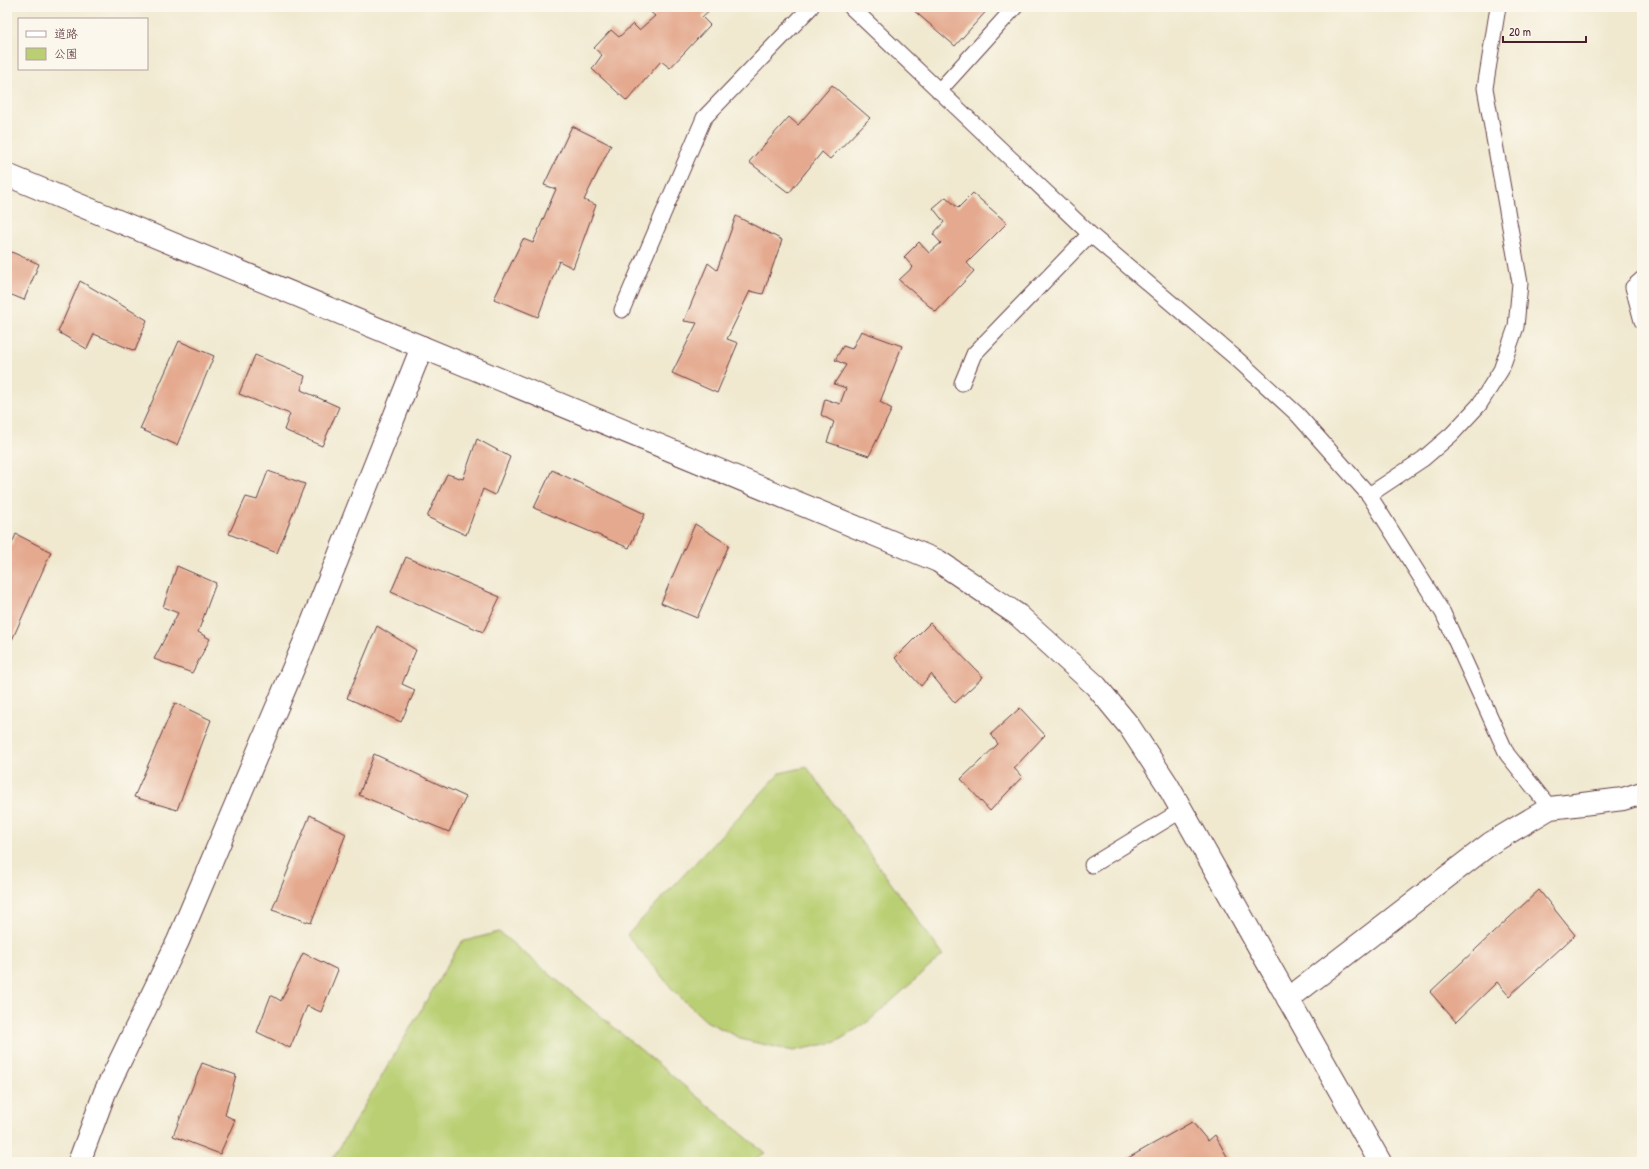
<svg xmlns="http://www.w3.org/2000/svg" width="1649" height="1169" viewBox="0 0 1649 1169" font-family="'Patrick Hand','Klee One',sans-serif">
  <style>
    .green { fill: #bacf73; stroke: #82774f }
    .building { fill: #e4a98e }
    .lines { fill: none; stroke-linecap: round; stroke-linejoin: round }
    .lane-casing { stroke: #633d44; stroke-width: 17 }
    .street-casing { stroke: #633d44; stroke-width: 24 }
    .lane { stroke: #fff; stroke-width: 15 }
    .street { stroke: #fff; stroke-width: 22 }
  </style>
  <rect width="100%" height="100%" fill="#fbf7ec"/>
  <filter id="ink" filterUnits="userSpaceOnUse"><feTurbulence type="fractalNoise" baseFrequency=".025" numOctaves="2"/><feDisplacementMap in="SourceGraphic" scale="8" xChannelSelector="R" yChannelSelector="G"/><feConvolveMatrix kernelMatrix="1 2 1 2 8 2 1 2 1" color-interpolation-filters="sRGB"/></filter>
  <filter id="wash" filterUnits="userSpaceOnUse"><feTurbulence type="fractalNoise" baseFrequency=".012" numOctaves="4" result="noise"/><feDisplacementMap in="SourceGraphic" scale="16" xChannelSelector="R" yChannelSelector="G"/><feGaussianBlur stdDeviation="0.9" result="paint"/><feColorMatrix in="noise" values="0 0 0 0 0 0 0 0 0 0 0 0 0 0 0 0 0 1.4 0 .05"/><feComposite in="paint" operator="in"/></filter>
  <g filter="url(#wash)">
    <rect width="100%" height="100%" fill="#f0e9d0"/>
    <g class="green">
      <path d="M807 767 943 955 869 1021 836 1042 793 1051 744 1040 706 1021 674 991 627 935 780 773Z"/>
      <path d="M499 932 765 1153 751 1162H331L461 942Z"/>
    </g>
    <g id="blocks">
      <g class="building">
        <path d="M645 7H713L702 17 710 25 670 68 661 61 627 101 592 69 602 55 594 48 611 30 619 37 633 24 639 30 655 16Z"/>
        <path d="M914 7H990L955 46 912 9Z"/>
        <path d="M832 85 870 118 830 159 822 152 789 193 749 162 789 117 798 125Z"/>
        <path d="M572 126 611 145 584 200 596 205 573 268 559 261 538 317 494 299 523 239 533 243 556 189 544 185Z"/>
        <path d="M973 193 1007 223 967 263 974 271 936 312 899 280 913 267 904 257 919 242 929 253 941 243 933 234 944 222 933 208 946 197 958 208Z"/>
        <path d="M736 216 782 240 763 294 750 291 727 339 738 343 717 393 672 373 697 323 684 321 708 263 717 270Z"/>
        <path d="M7 250 39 264 24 300 7 293Z"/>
        <path d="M80 281 147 320 135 351 94 334 87 349 58 332Z"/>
        <path d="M861 331 902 346 880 402 892 409 869 456 827 442 834 422 821 415 825 399 840 404 846 388 834 384 846 365 835 360 843 346 852 349Z"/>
        <path d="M179 341 214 356 177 445 140 429Z"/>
        <path d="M255 355 305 376 301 390 339 407 322 446 284 430 290 414 239 394Z"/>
        <path d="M477 439 510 457 495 495 483 489 466 535 427 517 447 474 463 479Z"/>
        <path d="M552 470 645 514 629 548 534 508Z"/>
        <path d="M268 471 305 484 277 553 229 534 246 497 257 500Z"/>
        <path d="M695 524 729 545 697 618 661 603Z"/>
        <path d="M16 534 51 552 12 640 7 637V555Z"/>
        <path d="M406 557 500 597 483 632 391 592Z"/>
        <path d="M177 566 216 583 198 632 210 639 192 673 154 659 178 613 163 607Z"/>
        <path d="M930 623 983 677 955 703 931 674 921 686 895 658Z"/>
        <path d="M377 626 416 650 402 684 415 690 401 722 347 698Z"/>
        <path d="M175 703 211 720 177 810 134 797Z"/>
        <path d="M1020 708 1045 735 1014 768 1022 777 990 811 961 779 998 744 991 734Z"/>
        <path d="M374 754 466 797 449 832 359 795Z"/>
        <path d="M310 815 346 834 311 923 272 910Z"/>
        <path d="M1539 890 1575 935 1509 996 1497 982 1456 1022 1430 992Z"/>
        <path d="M303 953 338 970 321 1012 307 1006 290 1048 257 1032 271 995 281 1001Z"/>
        <path d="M202 1063 236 1075 225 1115 235 1120 220 1154 173 1136Z"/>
        <path d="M1192 1122 1208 1141 1215 1135 1230 1162H1121Z"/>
      </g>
    </g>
  </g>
  <g filter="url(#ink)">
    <use href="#blocks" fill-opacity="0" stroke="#633d44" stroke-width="1"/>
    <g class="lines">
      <defs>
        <g id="lane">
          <path d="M851 7 1090 234 1237 359 1297 414 1369 495 1443 613 1507 754 1550 808"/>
          <path d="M939 91 1015 7"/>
          <path d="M1642 279 1633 287 1642 321"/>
          <path d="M622 310 704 118 811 7"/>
          <path d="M962 383 974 354 1090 234"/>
          <path d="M1369 495 1423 459 1452 434 1479 405 1501 370 1516 327 1520 283 1485 88 1498 7"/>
          <path d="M1092 865 1182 810"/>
        </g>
        <g id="street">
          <path d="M7 175 938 561 1018 615 1096 686 1129 726 1167 784 1380 1162"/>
          <path d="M1288 999 1491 843 1550 808 1623 799 1642 793"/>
          <path d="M79 1162 105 1092 178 941 304 643 422 347"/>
        </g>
      </defs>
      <use href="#lane" class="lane-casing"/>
      <use href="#street" class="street-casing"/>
      <use href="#lane" class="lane"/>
      <use href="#street" class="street"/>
    </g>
  </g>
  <rect width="1649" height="1169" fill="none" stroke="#fbf7ec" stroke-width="24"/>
  <rect x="18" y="18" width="130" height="52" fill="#fbf7ec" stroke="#b4a19f"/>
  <rect x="26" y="31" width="20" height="6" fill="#ffffff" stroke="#b4a19f"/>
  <text x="54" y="38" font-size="12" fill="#4a1f2b">道路</text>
  <rect x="26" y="48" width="20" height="12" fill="#bacf73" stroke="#b4a19f"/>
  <text x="54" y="58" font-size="12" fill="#4a1f2b">公園</text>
  <path d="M1503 36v6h83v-6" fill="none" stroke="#4a1f2b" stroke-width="2"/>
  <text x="1509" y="36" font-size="12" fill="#4a1f2b" stroke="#fbf7ec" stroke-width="3" paint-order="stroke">20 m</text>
</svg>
